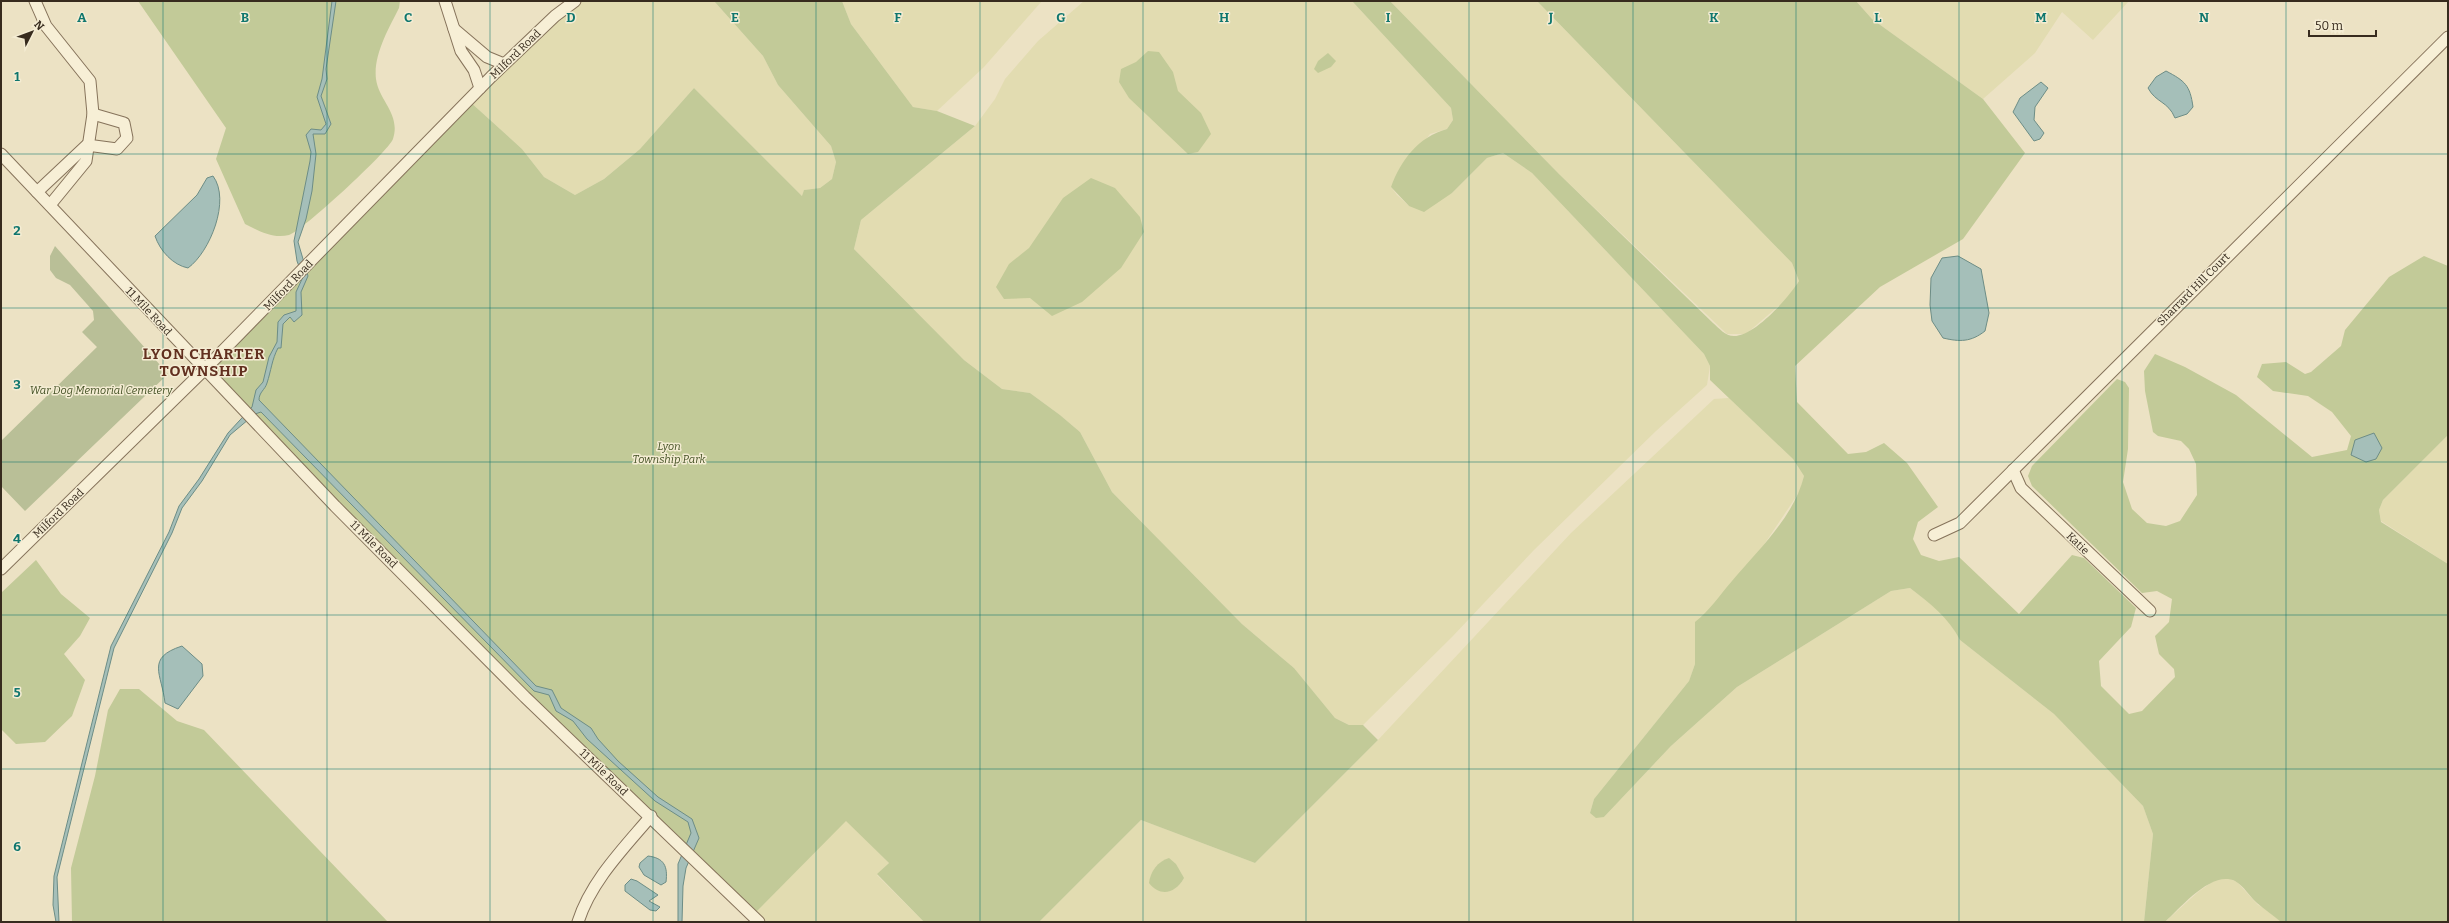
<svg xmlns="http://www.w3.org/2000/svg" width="2449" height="923" viewBox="0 0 2449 923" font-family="Bitter,serif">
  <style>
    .farmland { fill: #e2dcb1 }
    .green { fill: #c2ca98 }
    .cemetery { fill: #b9bf97 }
    .water { fill: #a5bfb9; stroke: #6d8d86 }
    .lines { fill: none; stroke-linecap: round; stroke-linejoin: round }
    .minor-casing { stroke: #86735b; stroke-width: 13 }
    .minor { stroke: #f7efd6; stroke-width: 11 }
    .grid { fill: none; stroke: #0f766e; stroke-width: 1; stroke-opacity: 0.55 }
    .labels { text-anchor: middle; stroke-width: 3; stroke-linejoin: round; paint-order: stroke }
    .street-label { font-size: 11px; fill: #372b1e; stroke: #f4ecd3 }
    .park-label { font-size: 11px; font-style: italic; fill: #455226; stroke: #f4ecd3 }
    .district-label { font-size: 15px; font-weight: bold; letter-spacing: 1px; fill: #62301f; stroke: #f4ecd3 }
    .grid-label { font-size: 13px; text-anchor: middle; font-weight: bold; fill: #0f766e; stroke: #f4ecd3; stroke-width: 3; stroke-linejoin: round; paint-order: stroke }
  </style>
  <rect width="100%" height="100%" fill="#ece2c4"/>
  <g class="farmland">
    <path d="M575 1H714L763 56 778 85 831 146 836 162 832 179 820 188 804 190 803 197 694 88 640 149 604 179 575 195 544 177 522 149 468 100Z"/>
    <path d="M842 1H1042L984 67 937 111 913 107 851 24Z"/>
    <path d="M1084 1H1352L1451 108 1453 120 1447 129 1430 134 1391 187 1397 195 1409 206 1452 193 1487 158 1503 153 1532 173 1704 354 1710 366 1707 385 1656 431 1534 550 1452 637 1363 725H1349L1335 718 1294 668 1242 624 1112 492 1080 432 1060 415 1030 393 1002 389 964 360 854 249 861 220 975 126 995 99 1005 79 1038 41Z"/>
    <path d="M1390 1H1537L1792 263 1799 281 1789 297 1746 334H1727L1559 174Z"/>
    <path d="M1856 1H2129L2093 40 2062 12 2035 53 1983 99 1872 19Z"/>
    <path d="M1729 398 1793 459 1804 476 1800 491 1695 647V664L1689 681 1594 799 1590 813 1604 817 1671 746 1737 687 1891 591 1910 588 1941 612 1951 624 1960 640 2054 714 2143 806 2153 834 2144 922H1039L1141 820 1255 863 1378 740 1571 533 1714 399Z"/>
    <path d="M2448 435V564L2381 521 2379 510 2383 500Z"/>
    <path d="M846 820 889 863 877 875 924 922H760L753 915Z"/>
    <path d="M2228 878 2237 882 2258 905 2267 909 2281 922H2165L2198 892 2215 880Z"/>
  </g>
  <g class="green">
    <path d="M138 1H400L399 8C389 28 373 55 376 79 379 101 401 114 393 139 389 151 301 232 289 235 273 239 259 231 245 224L216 159 226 128Z"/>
    <path d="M714 1H842L851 24 913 107 937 111 975 126 861 220 854 249 964 360 1002 389 1030 393 1060 415 1080 432 1112 492 1242 624 1294 668 1335 718 1349 725H1363L1378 740 1255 863 1141 820 1039 922H924L877 874 889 863 846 821 753 915 462 633 204 370 468 100 522 149 544 177 575 195 604 179 640 149 694 88 802 196 804 190 820 188 832 179 836 162 831 146 778 85 763 56Z"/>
    <path d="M1352 1H1390L1559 174 1713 323C1719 328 1725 336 1734 336 1755 336 1788 298 1799 281L1792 263 1537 1H1856L1872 19 1983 99 2025 153 1963 239 1880 287 1795 366 1797 402 1848 454 1866 452 1884 443 1907 463 1938 507 1918 522 1913 539 1921 555 1939 561 1959 557 2019 614 2072 555 2084 558 2136 608 2131 627 2099 661 2101 686 2129 714 2142 711 2175 677 2174 669 2159 654 2155 636 2169 622 2172 599 2157 591 2142 593 2032 486 2028 476 2032 466 2117 379 2125 382 2129 388 2128 449 2123 482 2132 509 2147 523 2166 526 2180 521 2197 495 2196 464 2189 449 2181 441 2158 436 2153 432 2145 391 2144 371 2155 354 2185 367 2236 395 2312 457 2347 450 2351 436 2332 412 2308 396 2273 391 2257 377 2262 364 2286 362 2305 374 2311 372 2341 346 2345 330 2389 277 2424 256 2448 266V435L2383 500 2379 510 2381 522 2448 564V922H2281C2273 915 2264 909 2257 903 2250 897 2244 886 2235 881 2212 870 2181 907 2165 922H2144L2153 834 2143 806 2054 714 1960 640C1948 617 1931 604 1910 588L1891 591 1737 687 1671 746 1604 817 1596 818 1590 813 1594 799 1689 681 1695 664V622C1710 610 1719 596 1732 581 1758 550 1794 517 1804 476L1793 459 1710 380V366L1704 354 1532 173 1503 153 1487 158 1452 193 1424 212 1409 206 1391 187C1401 160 1418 137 1447 129L1453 120 1451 108Z"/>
    <path d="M1148 51 1159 52 1173 72 1178 91 1201 113 1211 134 1198 152 1188 154 1129 98 1119 82 1121 69 1136 62Z"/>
    <path d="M1328 53 1336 61 1331 67 1318 73 1314 69 1318 61Z"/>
    <path d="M1091 178 1115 188 1140 217 1144 232 1121 268 1082 302 1052 316 1030 298 1004 299 996 287 1009 264 1029 248 1063 198Z"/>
    <path d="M36 560 61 594 90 618 80 636 64 654 85 680 72 716 45 742 16 744 1 729V593Z"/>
    <path d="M120 689H139L177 721 204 730 388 922H72L71 868 95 776 108 710Z"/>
    <path d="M1169 858 1176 864 1184 878C1175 894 1160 897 1149 883 1150 872 1158 861 1169 858Z"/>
  </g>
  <path class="cemetery" d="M55 246 168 374 25 511 1 486V441L97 347 82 332 94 320 93 311 70 285 56 278 50 270V256Z"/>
  <g class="water">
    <path d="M332 1H336L326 69 327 79 321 96 331 124 325 134H313L316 154 312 191 306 219 298 242 308 276 301 292 302 315 294 322 290 317 283 324 281 348H278C272 359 271 371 267 383 265 390 259 392 259 400L536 686 552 690 561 708 591 728 598 739 618 761 658 797 692 819 699 838 686 868 683 886 682 922H678V864L691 833 688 822 655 801 587 739 573 721 556 711 549 695 534 691 261 412 255 414 230 435 202 481 182 508 172 533 114 648 57 877 59 922H56L53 905 54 876 111 646 169 532 179 506 199 479 228 433 252 407 256 390 263 382 269 357 277 342 278 322 284 315 296 311V292L303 277 297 261 294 241 310 161 311 152 306 135 311 129 321 130 326 124 317 97 322 79Z"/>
    <path d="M2166 71C2185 81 2190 85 2193 107L2187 114 2175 118C2168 101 2156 103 2148 88L2156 77Z"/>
    <path d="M2041 82 2048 88 2035 107 2034 120 2044 133 2040 139 2034 141 2013 112 2020 98Z"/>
    <path d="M213 176C231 200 210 252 188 268 173 265 160 251 155 236L197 195 207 178Z"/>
    <path d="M1958 256 1981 269 1989 313 1985 331C1971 342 1960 342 1943 338L1932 321 1930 305 1931 278 1942 258Z"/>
    <path d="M2374 433 2382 448 2376 459 2366 462 2351 455 2355 440Z"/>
    <path d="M182 646 202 664 203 676 178 709 165 703C162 674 145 658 182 646Z"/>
    <path d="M648 856C664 858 668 866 666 882L661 885 644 875 639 867 640 863Z"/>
    <path d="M631 879 637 881 658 895 649 901 660 907 656 911 650 910 625 891V885Z"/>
  </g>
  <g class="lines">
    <defs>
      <g id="minor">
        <path d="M35 1 46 26 90 81 93 114 86 161 50 205"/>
        <path d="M445 1 461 51 474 70 480 88"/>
        <path d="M454 29 487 57 504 64"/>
        <path d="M1 154 335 506 525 697 759 922"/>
        <path d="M37 192 87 145 117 149 127 138 124 123 93 114"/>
        <path d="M2013 470 2021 488 2150 611"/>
        <path d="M1934 535 1960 523 2448 37"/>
        <path d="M1 569 204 370 491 77 555 16 575 1"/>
        <path d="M578 922C591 881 624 848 651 816"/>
      </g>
    </defs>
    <use href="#minor" class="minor-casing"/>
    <use href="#minor" class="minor"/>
  </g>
  <path class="grid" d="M163 1V922M327 1V922M490 1V922M653 1V922M816 1V922M980 1V922M1143 1V922M1306 1V922M1469 1V922M1633 1V922M1796 1V922M1959 1V922M2122 1V922M2286 1V922M1 154H2448M1 308H2448M1 462H2448M1 615H2448M1 769H2448"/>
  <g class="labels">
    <g class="street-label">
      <text transform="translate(515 54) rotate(-44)" y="4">Milford Road</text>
      <text transform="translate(288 285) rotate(-46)" y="4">Milford Road</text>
      <text transform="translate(2193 289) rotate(-45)" y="4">Sharrard Hill Court</text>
      <text transform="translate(149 311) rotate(47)" y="4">11 Mile Road</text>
      <text transform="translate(58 513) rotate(-44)" y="4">Milford Road</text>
      <text transform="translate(2078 543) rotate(44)" y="4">Katie</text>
      <text transform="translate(374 544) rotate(45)" y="4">11 Mile Road</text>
      <text transform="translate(604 772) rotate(44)" y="4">11 Mile Road</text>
    </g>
    <g class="park-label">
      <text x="101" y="394">War Dog Memorial Cemetery</text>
      <text x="669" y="450">Lyon<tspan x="669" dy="13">Township Park</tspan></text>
    </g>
    <g class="district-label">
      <text x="204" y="359">LYON CHARTER<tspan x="204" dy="17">TOWNSHIP</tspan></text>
    </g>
  </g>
  <g class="grid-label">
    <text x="82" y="22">A</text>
    <text x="245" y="22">B</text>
    <text x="408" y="22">C</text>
    <text x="571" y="22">D</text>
    <text x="735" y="22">E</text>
    <text x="898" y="22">F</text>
    <text x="1061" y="22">G</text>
    <text x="1224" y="22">H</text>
    <text x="1388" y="22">I</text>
    <text x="1551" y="22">J</text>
    <text x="1714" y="22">K</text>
    <text x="1878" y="22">L</text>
    <text x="2041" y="22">M</text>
    <text x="2204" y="22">N</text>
    <text x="17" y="81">1</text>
    <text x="17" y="235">2</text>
    <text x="17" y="389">3</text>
    <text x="17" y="543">4</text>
    <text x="17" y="697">5</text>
    <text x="17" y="851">6</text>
  </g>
  <rect width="2449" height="923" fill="none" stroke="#372b1e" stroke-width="4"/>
  <g transform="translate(32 32) rotate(48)" stroke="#f4ecd3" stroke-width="3" paint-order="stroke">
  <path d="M0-3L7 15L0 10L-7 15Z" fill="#372b1e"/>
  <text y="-6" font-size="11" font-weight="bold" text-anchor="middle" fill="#372b1e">N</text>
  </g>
  <path d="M2309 30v6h67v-6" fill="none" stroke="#372b1e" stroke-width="2"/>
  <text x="2315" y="30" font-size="12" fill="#372b1e" stroke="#f4ecd3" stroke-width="3" paint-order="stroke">50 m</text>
</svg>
